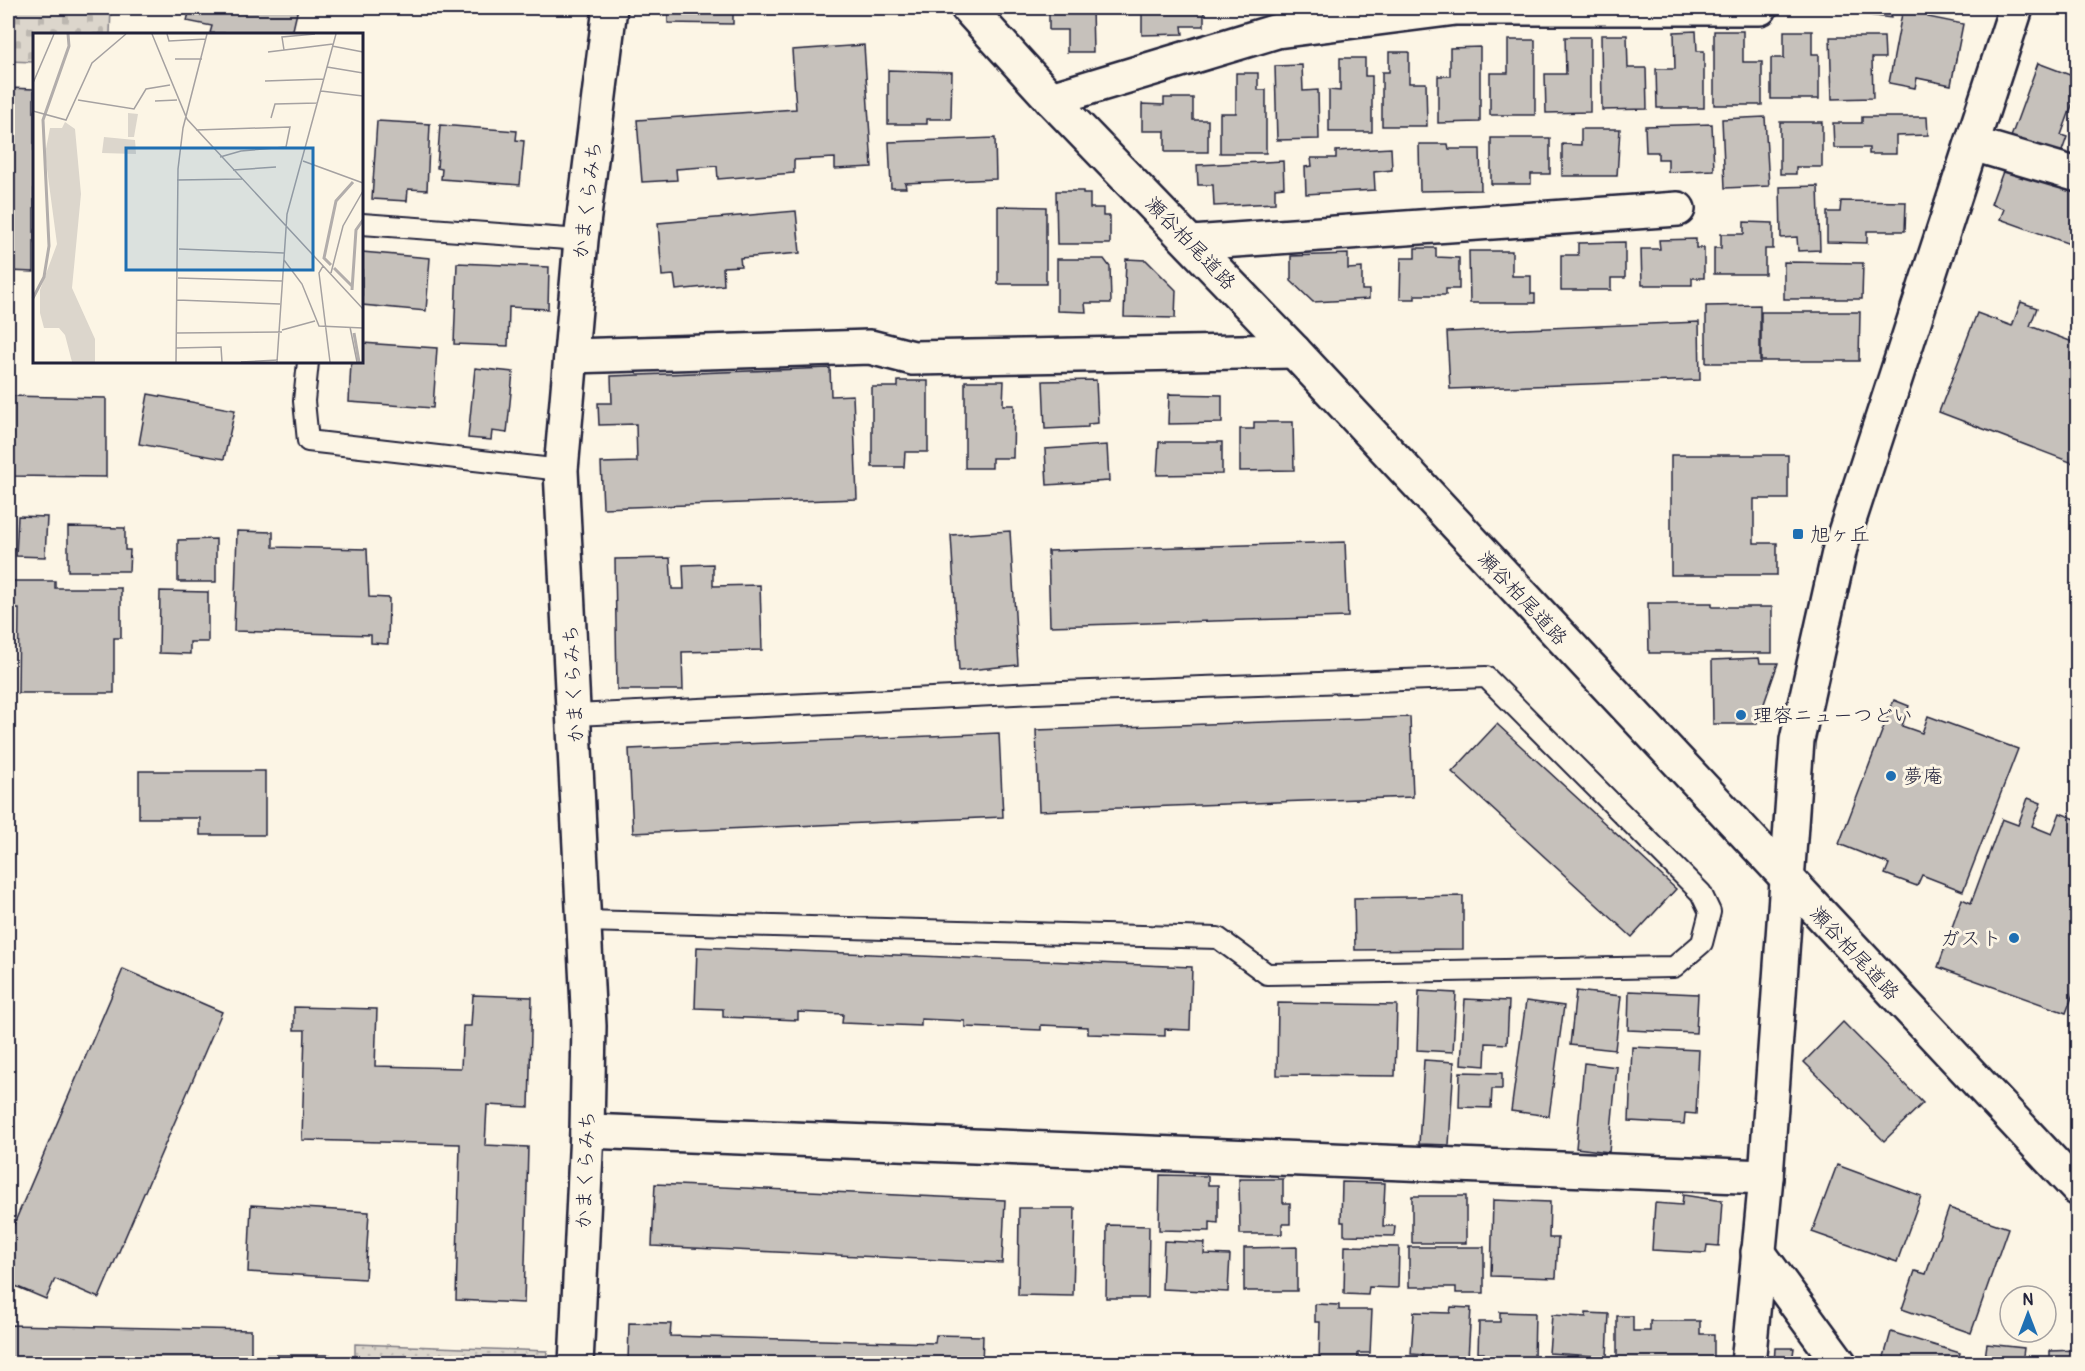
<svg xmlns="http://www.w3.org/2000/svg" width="2085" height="1371" viewBox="0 0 2085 1371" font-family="Pangolin,'Klee One',sans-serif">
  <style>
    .green { fill: url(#green-dots); stroke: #7f7c84; stroke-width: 1.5 }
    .cemetery { fill: url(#cemetery-stones); stroke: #7f7c84; stroke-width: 1.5 }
    .building { fill: #c6c1bb; stroke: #22223b; stroke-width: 1.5 }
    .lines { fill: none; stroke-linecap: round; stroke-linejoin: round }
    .lane-casing { stroke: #22223b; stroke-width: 24 }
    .street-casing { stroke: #22223b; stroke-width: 38 }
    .secondary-casing { stroke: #22223b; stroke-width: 38 }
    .lane { stroke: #fcf5e5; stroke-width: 20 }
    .street { stroke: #fcf5e5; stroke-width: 33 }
    .secondary { stroke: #fcf5e5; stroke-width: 33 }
    .poi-dot { fill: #1f6fb2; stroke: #fcf5e5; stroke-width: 2 }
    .labels { text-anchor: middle; stroke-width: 6; stroke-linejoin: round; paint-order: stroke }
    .street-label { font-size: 20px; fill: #22223b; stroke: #fcf5e5 }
    .poi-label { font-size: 20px; fill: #22223b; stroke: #fcf5e5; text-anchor: start }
    .inset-river { fill: none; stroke: #b2adab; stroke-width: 3 }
    .inset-road { fill: none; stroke: #a5a1a1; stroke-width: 1.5 }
    .view { fill: #1f6fb2; fill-opacity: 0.15; stroke: #1f6fb2; stroke-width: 3 }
    .inset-edge { fill: none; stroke: #22223b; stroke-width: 3 }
  </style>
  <defs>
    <pattern id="green-dots" width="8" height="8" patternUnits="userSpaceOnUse" patternTransform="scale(1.5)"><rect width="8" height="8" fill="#dcd6cc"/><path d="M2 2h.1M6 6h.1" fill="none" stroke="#bcb7b0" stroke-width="1.8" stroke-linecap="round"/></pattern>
    <pattern id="cemetery-stones" width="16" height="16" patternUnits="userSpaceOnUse" patternTransform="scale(1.5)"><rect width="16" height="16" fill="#dcd6cc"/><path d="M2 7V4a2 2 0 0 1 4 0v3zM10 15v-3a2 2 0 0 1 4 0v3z" fill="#bcb7b0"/></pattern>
  </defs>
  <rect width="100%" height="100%" fill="#fcf5e5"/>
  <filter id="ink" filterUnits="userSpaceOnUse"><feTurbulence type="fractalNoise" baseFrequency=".0167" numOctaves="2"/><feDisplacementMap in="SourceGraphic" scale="12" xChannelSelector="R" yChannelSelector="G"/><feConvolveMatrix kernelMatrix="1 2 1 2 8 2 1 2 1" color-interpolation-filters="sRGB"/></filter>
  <g filter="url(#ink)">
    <path class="green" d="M355 1344 547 1351 546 1363H355Z"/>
    <path class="cemetery" d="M8 8H111L110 34H34V62L8 61Z"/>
    <g class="building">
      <path d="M190 8H298L292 34 210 33 212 26 187 21Z"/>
      <path d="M668 8H733V24L668 23Z"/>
      <path d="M769 8H843V9Z"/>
      <path d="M1049 8H1092L1093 52H1067V30H1049Z"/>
      <path d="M1142 8H1204V26H1182L1183 34 1142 35Z"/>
      <path d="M1845 8H1892L1891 18 1845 12Z"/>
      <path d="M1903 8 1930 11 1928 17 1963 24 1951 85 1917 78 1915 88 1889 83Z"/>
      <path d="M1696 31 1697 51H1704V108H1657L1656 69H1675L1674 32Z"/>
      <path d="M1714 31H1743V62H1762V105H1714Z"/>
      <path d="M1784 31H1812V54H1819V99H1771V58H1784Z"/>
      <path d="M1601 35H1627L1628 68H1646L1647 109 1602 110Z"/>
      <path d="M1565 37H1590V112L1546 113 1545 74H1566Z"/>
      <path d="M1830 37H1884L1885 58H1872L1873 98 1832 99Z"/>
      <path d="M1508 40H1535V115H1490V73H1508Z"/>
      <path d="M864 45 872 167 835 169V158L794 160V173L718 179 717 166 676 169 677 180 642 182 637 120 796 109 792 50Z"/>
      <path d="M1480 47V122L1438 123V76H1450V48Z"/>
      <path d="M1389 52H1409V83H1426L1427 126H1382V72H1389Z"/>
      <path d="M1340 58H1365V76H1372V132H1329V90L1340 91Z"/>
      <path d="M2038 63 2078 78V89L2061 135 2067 137 2061 154 2011 137Z"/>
      <path d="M1302 65 1303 91 1318 90 1319 139 1277 140 1275 66Z"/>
      <path d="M888 70 952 72 951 119H927V124H888Z"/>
      <path d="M1236 73H1258V90H1266V153H1220V113H1236Z"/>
      <path d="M8 88 34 89V272L8 271Z"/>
      <path d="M1164 98H1193V120H1208V152H1165V131H1142V104L1164 105Z"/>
      <path d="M1765 117 1769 186 1725 188 1722 119Z"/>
      <path d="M1862 117H1927L1928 135 1896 136V154H1869V148H1834L1833 123H1862Z"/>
      <path d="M377 121 430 124 427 190 408 189 407 201 372 199Z"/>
      <path d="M1780 122H1822V167H1796V174H1780Z"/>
      <path d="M1712 124 1714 170 1668 172V159H1658V152H1646L1645 126Z"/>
      <path d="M440 125 517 131 516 140 524 141 520 185 441 179 442 169 437 168Z"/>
      <path d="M1581 129H1620L1617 176H1562V144L1581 145Z"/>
      <path d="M995 138 996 179 905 183 906 188H891L889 142Z"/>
      <path d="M1491 138H1550V174H1531V184H1491Z"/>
      <path d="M1419 144H1448L1449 149H1480L1481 190 1420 191Z"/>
      <path d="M1391 148 1392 170 1374 172 1375 190 1306 194 1305 167 1312 166 1311 158H1336V151Z"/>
      <path d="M1283 161 1284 187 1275 188V203L1214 206 1213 185H1198L1197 165Z"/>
      <path d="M2005 166 2078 192V247L2000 219 2004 209 1991 204Z"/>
      <path d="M1818 186 1820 250 1798 251 1797 237 1781 238 1780 187Z"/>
      <path d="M1056 191H1083V194H1090V208H1103V216H1110V244H1057Z"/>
      <path d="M1841 201 1906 202 1905 231H1867V243L1827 242V212H1840Z"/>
      <path d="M998 206 1046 207V284H998Z"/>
      <path d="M796 211 800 253 740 258 741 266 723 267 724 285 676 290 674 275 662 276 658 223Z"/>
      <path d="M1744 222 1773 223V249H1765V274H1714V248H1721V234H1744Z"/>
      <path d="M1696 239V248H1704V278H1692V285H1642L1641 249H1660L1659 240Z"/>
      <path d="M1625 242V278H1611V290H1561V255H1578V243Z"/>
      <path d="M1415 248H1436V257L1459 258V289H1446V295H1415V299H1400L1401 258H1415Z"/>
      <path d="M1469 251H1512V276H1531V294H1535V303H1470Z"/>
      <path d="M362 252 430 258 426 311 362 305Z"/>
      <path d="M1348 254V269L1362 268V290H1369V299L1313 302 1291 281V256Z"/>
      <path d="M1057 259H1104L1110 267 1111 303H1085L1086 312 1057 311Z"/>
      <path d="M1126 259 1146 260 1176 290 1175 318 1124 317Z"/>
      <path d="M1784 262 1863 263 1862 299H1784Z"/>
      <path d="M457 263 549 267 548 309 509 307 508 346 454 344Z"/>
      <path d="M2021 302 2037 308 2030 326 2078 344V465L1939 412 1977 313 2012 326Z"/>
      <path d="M1760 305V363H1706V306Z"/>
      <path d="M1761 312H1860L1859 361H1761Z"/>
      <path d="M1699 322 1700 380 1450 389 1447 332Z"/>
      <path d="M362 343 437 348 433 408 349 402 351 362H362Z"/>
      <path d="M475 368 513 372 507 433 492 431 491 440 468 438Z"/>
      <path d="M830 368 831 396 853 395 857 499 603 508 601 463 637 462 636 424 599 425 598 403H612L611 376Z"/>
      <path d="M1096 380 1098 423 1088 424V427L1045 429 1043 381Z"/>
      <path d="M898 381H928V452H905L904 467H872V387H898Z"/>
      <path d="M965 381H1004L1003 405H1014L1013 458H992V468H965Z"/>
      <path d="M148 394 235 410 224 459 139 444Z"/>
      <path d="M1169 394 1222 395V423L1168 424Z"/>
      <path d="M8 396 106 398V477L8 476Z"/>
      <path d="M1254 422H1293L1294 470 1240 471V429H1254Z"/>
      <path d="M1159 442H1222V474L1157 475Z"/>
      <path d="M1107 445 1109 481 1047 485 1045 449Z"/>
      <path d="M1671 455H1788V499H1754V543H1777V575H1671Z"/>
      <path d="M18 516 47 517 45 557 16 556Z"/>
      <path d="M68 527 125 528V550H130L129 571H68Z"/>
      <path d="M237 531 273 532V547L367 549 369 597 389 598 388 644 371 643V635L234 631Z"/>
      <path d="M1010 531 1018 665 959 671 951 535Z"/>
      <path d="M216 539V582H178V540Z"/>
      <path d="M1345 542 1348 617 1050 626 1048 551Z"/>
      <path d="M670 558 672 589H684L683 565 713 564V586L760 585 762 650 682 652 683 690H617L615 559Z"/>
      <path d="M8 581H55V588H121V638H114V693H18L19 609H8Z"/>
      <path d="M160 591 208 592V642H190V654L159 653Z"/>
      <path d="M1648 603H1712V607H1772V653H1649Z"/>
      <path d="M1759 658 1760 663H1778L1757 724H1713L1712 660Z"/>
      <path d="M1894 700 1909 706 1902 726 1922 733 1928 716 2018 749 1963 891 1922 875 1917 886 1885 874 1889 864 1839 844Z"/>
      <path d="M1410 717 1413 797 1039 811 1036 730Z"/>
      <path d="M1497 724 1676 889 1632 937 1452 772Z"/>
      <path d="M999 733 1003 817 633 833 629 749Z"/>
      <path d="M139 771H265V835H200V818H139Z"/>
      <path d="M2028 798 2041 803 2032 826 2052 834 2060 813 2078 820V981L2066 1013 1938 967 1962 899 1971 903 2002 819 2018 825Z"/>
      <path d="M1463 896V949L1355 950 1354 898Z"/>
      <path d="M697 947 1192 967 1190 1030 1165 1029V1036L1088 1034V1027L1041 1025V1030L965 1027V1021L921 1019V1026L842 1023 843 1014 798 1012V1020L723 1017V1009L695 1008Z"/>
      <path d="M123 969 222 1012 99 1298 55 1279 46 1299 8 1283V1238Z"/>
      <path d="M1419 991 1456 993 1453 1052 1417 1050Z"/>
      <path d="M1576 991 1621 996 1615 1050 1570 1045Z"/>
      <path d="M1629 991 1698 994 1696 1033 1628 1030Z"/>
      <path d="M473 995 532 997 529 1107 487 1105 485 1145 528 1147 524 1303 456 1300 460 1144 302 1140 305 1030H294V1007L377 1009 375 1066 461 1068 463 1026H471Z"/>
      <path d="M1465 999 1509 1001 1507 1044 1486 1043 1485 1066 1461 1064Z"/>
      <path d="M1526 1001 1564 1006 1549 1116 1511 1111Z"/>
      <path d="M1278 1003 1397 1005 1395 1076 1277 1075Z"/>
      <path d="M1843 1022 1923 1103 1884 1141 1804 1062Z"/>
      <path d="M1632 1047 1699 1050 1696 1114 1685 1113 1684 1124 1629 1121Z"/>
      <path d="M1424 1060 1454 1062 1449 1145 1419 1144Z"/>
      <path d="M1584 1063 1617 1067 1609 1152 1576 1148Z"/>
      <path d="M1460 1072 1502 1073V1089H1492L1491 1108 1459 1107Z"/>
      <path d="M1837 1165 1921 1196 1897 1262 1812 1232Z"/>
      <path d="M1160 1175 1208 1176V1185H1218V1223L1210 1222V1231L1159 1230Z"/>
      <path d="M1239 1179H1283V1203H1290V1224H1282V1234H1240Z"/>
      <path d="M1342 1182 1385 1183 1383 1226H1395L1394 1236 1344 1235V1222H1341Z"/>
      <path d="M655 1184 1005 1200 1002 1263 652 1246Z"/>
      <path d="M1683 1195 1722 1201 1719 1246 1707 1245 1706 1253 1652 1250 1655 1203 1682 1205Z"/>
      <rect x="1412" y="1196" width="54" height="47"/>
      <path d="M1493 1200 1550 1202 1549 1238H1558L1556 1278 1491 1276Z"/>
      <path d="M251 1205 369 1212 365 1279 248 1272Z"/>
      <path d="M1019 1208H1075L1073 1296 1018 1295Z"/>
      <path d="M1949 1208 2008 1228 1971 1333 1902 1309 1915 1271 1926 1274Z"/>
      <path d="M1107 1225 1149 1226 1148 1298H1106Z"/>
      <path d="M1164 1241 1205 1243 1204 1254 1230 1255 1228 1292 1162 1289Z"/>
      <path d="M1345 1246 1399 1247 1398 1288 1369 1287 1368 1295 1344 1294Z"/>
      <path d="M1297 1247V1291H1244V1248Z"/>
      <path d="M1409 1247H1484V1293H1456V1287H1409Z"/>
      <path d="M1315 1304 1339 1305V1310H1372L1370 1353H1358V1363L1319 1362 1320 1322H1315Z"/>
      <path d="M1451 1307 1471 1308 1468 1358 1433 1357V1363L1422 1362 1423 1355 1411 1354 1414 1312 1450 1313Z"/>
      <path d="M1500 1312 1535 1313 1534 1360 1484 1358V1353H1478L1479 1322H1500Z"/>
      <path d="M1586 1313 1609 1314 1607 1357 1549 1353 1552 1315 1586 1317Z"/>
      <path d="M1617 1316H1633V1331H1650V1321H1700V1334H1714V1364H1617Z"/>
      <path d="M629 1323 671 1324 670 1336 935 1343 936 1335 983 1336 982 1364H628Z"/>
      <path d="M8 1325 251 1330V1355H330V1364H8Z"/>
      <path d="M1891 1332 1960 1353 1957 1364H1882Z"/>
      <path d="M1987 1344 2024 1348 2022 1364H1984Z"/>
      <path d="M1775 1348H1794L1792 1362 1795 1364H1774Z"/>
      <path d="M2078 1350V1364H2050V1351Z"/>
    </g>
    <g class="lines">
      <defs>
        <g id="lane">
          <path d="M362 224 581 240"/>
          <path d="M308 362 304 401 308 441 561 470"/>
          <path d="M575 715 1035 693 1486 677 1701 893 1710 912 1702 943 1674 967 1267 974 1218 938 585 921"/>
        </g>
        <g id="street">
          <path d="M1051 99 1277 31 1456 8H1760"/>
          <path d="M1973 144 2078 175"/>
          <path d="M1192 243 1678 209"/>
          <path d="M571 356 870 347 913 358 1294 351"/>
          <path d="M587 1131 1766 1177"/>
          <path d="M1758 1252 1840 1364"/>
          <path d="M1748 1364 1766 1177 1787 881"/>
        </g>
        <g id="secondary">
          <path d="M968 8 1051 99 1294 351 2078 1189"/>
          <path d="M1787 881 1797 740 1840 548 2016 8"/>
          <path d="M576 1364 587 1131 589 1026 561 470 581 240 610 8"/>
        </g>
      </defs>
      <use href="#lane" class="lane-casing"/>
      <use href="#street" class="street-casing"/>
      <use href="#secondary" class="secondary-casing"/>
      <use href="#lane" class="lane"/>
      <use href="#street" class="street"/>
      <use href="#secondary" class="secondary"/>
    </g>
  </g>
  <g class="poi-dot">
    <rect x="1792" y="528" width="12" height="12" rx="3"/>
    <circle cx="1741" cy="715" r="6"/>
    <circle cx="1891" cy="776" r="6"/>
    <circle cx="2014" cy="938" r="6"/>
  </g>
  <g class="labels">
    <g class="street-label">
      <text transform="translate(587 200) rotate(-83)" y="7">かまくらみち</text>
      <text transform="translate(1191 243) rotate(46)" y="7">瀬谷柏尾道路</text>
      <text transform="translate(1523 598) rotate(47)" y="7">瀬谷柏尾道路</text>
      <text transform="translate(573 684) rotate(-93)" y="7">かまくらみち</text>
      <text transform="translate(1855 953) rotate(47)" y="7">瀬谷柏尾道路</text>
      <text transform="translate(585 1170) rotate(-88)" y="7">かまくらみち</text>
    </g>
    <g class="poi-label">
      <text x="1810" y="541">旭ヶ丘</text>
      <text x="1753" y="722">理容ニューつどい</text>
      <text x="1903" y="783">夢庵</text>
      <text x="2002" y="945" text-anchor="end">ガスト</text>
    </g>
  </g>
  <g transform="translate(33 33)">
    <rect width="330" height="330" fill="#fcf5e5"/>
    <path d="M95 80 105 81 101 104H95ZM32 89 42 96 48 161 39 255 62 306V329H39L32 302 26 295H11L7 280V257L24 211 12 121 17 95H29Z" fill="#dcd6cc"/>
    <path d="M71 104 102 107 103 121 69 120Z" fill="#dcd6cc"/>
    <path class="inset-river" d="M298 232 291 225 303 168 320 149M301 235 319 253M319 257 323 197 330 187M0 265 11 244 16 213 10 87 36 13 35 1M321 300 326 329"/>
    <path class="inset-road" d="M119 1 154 86 330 276M134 1 136 8 173 6M299 13 330 19M251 17 249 4 282 1M235 19 300 11M142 26H169M294 34 330 40M232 48 291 46M0 50 21 1M288 58 330 63M45 67 101 76 113 56 137 52M122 68 144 67M0 78 33 87 59 30 93 1M238 85 242 71 285 70M163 97 257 94 253 114 208 118 187 124M270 128 330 150M200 137 243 134M144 147 209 146M146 216 251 220M251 227 269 251 286 293 330 295M290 233 286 240 297 329M298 240 310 193 330 158M145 245 249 248M144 267 247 271M317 294 324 329M249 297 282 288M143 300 249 299M143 315 188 314 189 329M143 329 145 136 150 95 174 1M208 329 245 327M244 329 254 181 303 1"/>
    <path class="view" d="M93 115H280V237H93Z"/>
    <rect width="330" height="330" class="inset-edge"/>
  </g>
  <rect width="2085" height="1371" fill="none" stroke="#fcf5e5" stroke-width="30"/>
  <rect x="15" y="15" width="2055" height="1341" fill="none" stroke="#22223b" stroke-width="2" filter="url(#ink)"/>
  <g transform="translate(2028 1314)"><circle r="28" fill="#fcf5e5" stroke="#a5a1a1" stroke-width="1.5"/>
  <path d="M0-4.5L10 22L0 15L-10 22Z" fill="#1f6fb2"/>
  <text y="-9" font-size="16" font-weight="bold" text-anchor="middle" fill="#22223b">N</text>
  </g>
</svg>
